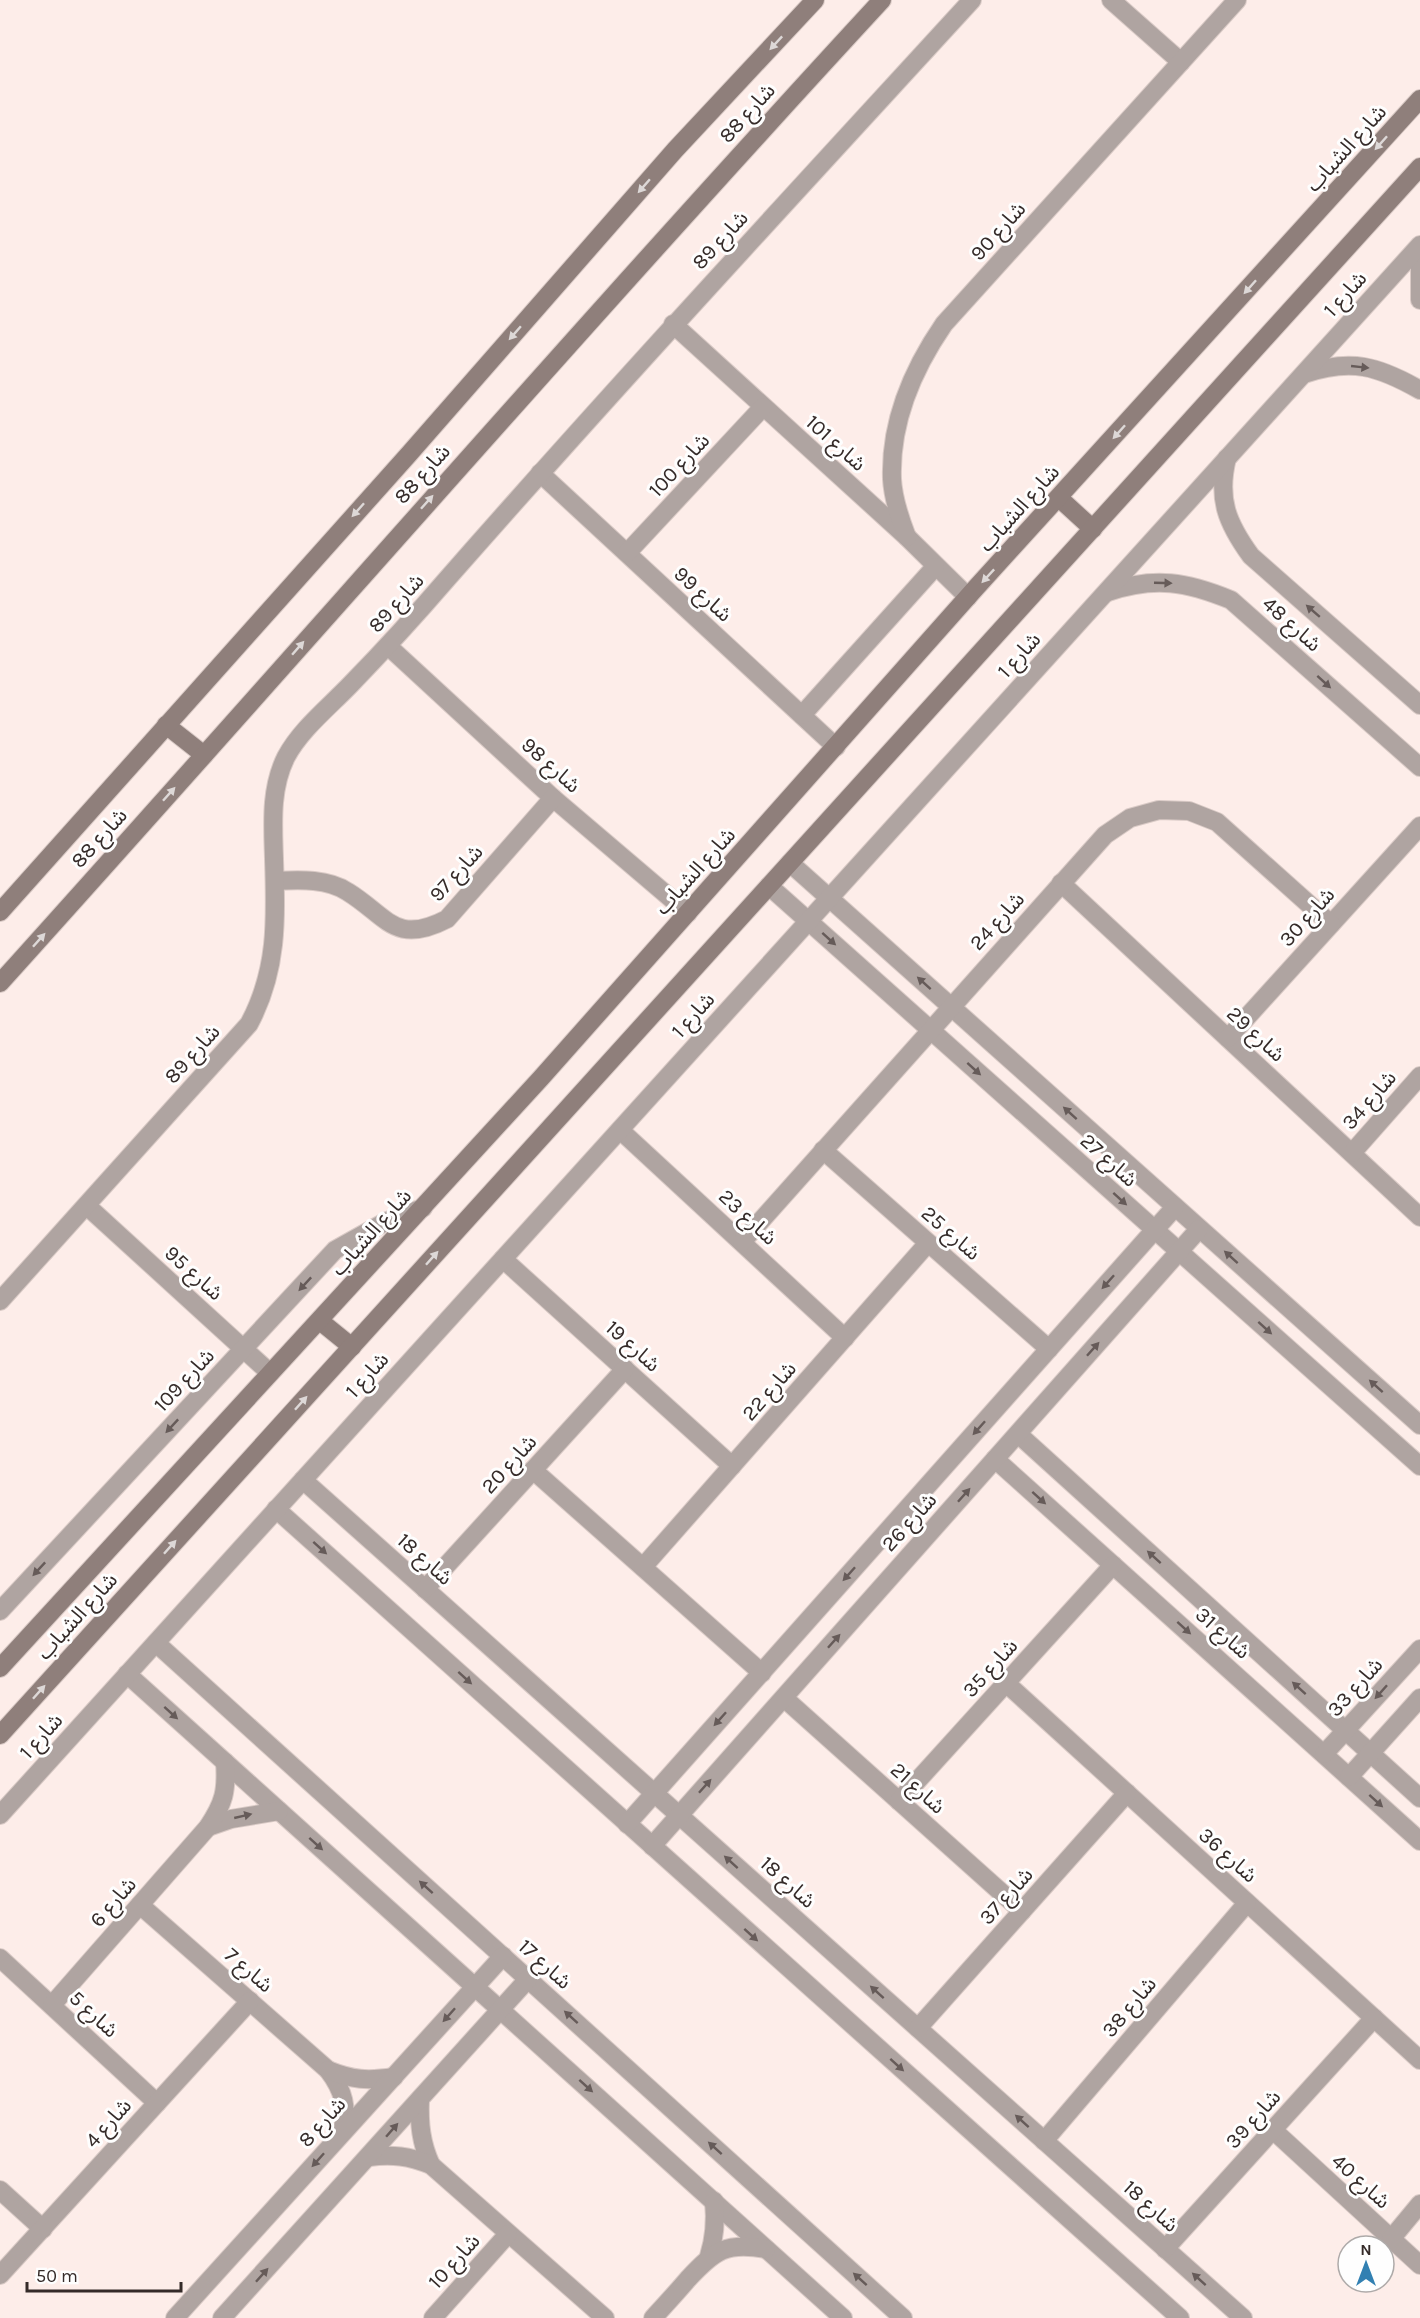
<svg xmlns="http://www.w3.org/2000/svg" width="1420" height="2318" viewBox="0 0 1420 2318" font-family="Karla,'Noto Sans Arabic',sans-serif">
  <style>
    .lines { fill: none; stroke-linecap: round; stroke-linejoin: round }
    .street-casing { stroke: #d9cac6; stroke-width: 20 }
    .secondary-casing { stroke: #d9cac6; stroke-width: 20 }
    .street { stroke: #afa4a1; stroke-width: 18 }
    .secondary { stroke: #8f7f7b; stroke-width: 18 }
    .oneway { fill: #ddd8d7 }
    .oneway2 { fill: #665b59 }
    .labels { text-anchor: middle; stroke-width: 6; stroke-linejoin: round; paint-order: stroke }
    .street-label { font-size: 21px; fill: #352b29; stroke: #fefefe }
  </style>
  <rect width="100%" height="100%" fill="#fdede9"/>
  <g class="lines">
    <defs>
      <g id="street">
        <path d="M1111 0 1181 62"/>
        <path d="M1420 259V300"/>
        <path d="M673 324 907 537 968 597"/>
        <path d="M1304 374C1351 358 1378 366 1420 390"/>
        <path d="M1227 458C1217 499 1227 523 1251 556L1420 705"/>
        <path d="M540 473 836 747"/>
        <path d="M907 537C900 519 893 499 892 479 890 423 913 369 944 324L1237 0"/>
        <path d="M627 553 763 407"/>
        <path d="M1108 592C1155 576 1187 582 1231 600L1420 767"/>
        <path d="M388 646 553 798 688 913"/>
        <path d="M802 715 935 567"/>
        <path d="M790 863 1420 1425"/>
        <path d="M275 881C298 880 327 878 348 892 387 916 395 946 447 919L553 798"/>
        <path d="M1061 883 1420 1217"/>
        <path d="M769 886 1420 1466"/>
        <path d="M1228 1038 1420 826"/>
        <path d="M620 1130 845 1338"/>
        <path d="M823 1150 1049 1349"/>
        <path d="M1352 1153 1420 1076"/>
        <path d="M87 1206 270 1373"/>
        <path d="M742 1242 1105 835 1130 818 1159 810 1189 811 1217 822 1331 924"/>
        <path d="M503 1259 732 1466"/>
        <path d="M0 1301 249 1024C278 970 276 919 274 859 273 825 270 789 286 757 301 729 329 707 351 684 384 650 416 615 447 579 619 383 796 192 972 0"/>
        <path d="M1018 1434 1420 1798"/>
        <path d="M995 1459 1420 1841"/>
        <path d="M533 1470 762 1673"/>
        <path d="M303 1480 1243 2318"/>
        <path d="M276 1509 1180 2318"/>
        <path d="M643 1567 928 1243"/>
        <path d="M425 1589 625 1369"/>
        <path d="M0 1611 335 1250 385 1222 423 1208"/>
        <path d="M156 1643 903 2318"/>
        <path d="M127 1674 843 2318"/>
        <path d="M1006 1683 1420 2060"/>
        <path d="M784 1698 1022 1911"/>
        <path d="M1324 1754 1420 1649"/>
        <path d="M1349 1777 1420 1698"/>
        <path d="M899 1801 1113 1565"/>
        <path d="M0 1815 1420 245"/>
        <path d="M627 1824 1175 1207"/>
        <path d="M208 1827 231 1819 279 1811"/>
        <path d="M652 1846 1199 1229"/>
        <path d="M140 1905 328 2070C344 2091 348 2108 342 2133"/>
        <path d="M0 1958 157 2103"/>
        <path d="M52 2005 208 1827C224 1803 227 1791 225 1762"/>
        <path d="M918 2028 1127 1793"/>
        <path d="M328 2070C353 2080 367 2081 394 2077"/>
        <path d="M420 2099C419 2124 421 2143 431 2165"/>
        <path d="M1273 2130 1420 2265"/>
        <path d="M1044 2141 1247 1903"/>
        <path d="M369 2157C392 2154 409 2156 431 2165L605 2318"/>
        <path d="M0 2190 43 2229"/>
        <path d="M1391 2239 1420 2204"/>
        <path d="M1165 2249 1374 2018"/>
        <path d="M709 2256C715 2237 716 2221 714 2201"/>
        <path d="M0 2275 250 2001"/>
        <path d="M175 2318 503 1956"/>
        <path d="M222 2318 528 1979"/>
        <path d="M433 2318 508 2234"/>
        <path d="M653 2318C665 2305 677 2292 688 2279 715 2250 726 2242 766 2249"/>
      </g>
      <g id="secondary">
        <path d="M1059 498 1093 529"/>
        <path d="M166 725 204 755"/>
        <path d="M0 912 409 454 675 150 815 0"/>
        <path d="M0 983C295 656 583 324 882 0"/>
        <path d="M320 1321 352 1347"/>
        <path d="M0 1668 541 1078 973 591 1420 99"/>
        <path d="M0 1735 1420 167"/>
      </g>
    </defs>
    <use href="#street" class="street-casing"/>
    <use href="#secondary" class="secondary-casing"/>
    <use href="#street" class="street"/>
    <use href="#secondary" class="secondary"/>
  </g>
  <defs><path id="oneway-solid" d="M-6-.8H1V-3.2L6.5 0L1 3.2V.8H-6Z" transform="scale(1.5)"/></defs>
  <g class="oneway">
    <use href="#oneway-solid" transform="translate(776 43) rotate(133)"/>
    <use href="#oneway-solid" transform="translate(1381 143) rotate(132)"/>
    <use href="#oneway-solid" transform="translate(644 186) rotate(131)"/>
    <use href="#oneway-solid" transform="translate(1250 287) rotate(132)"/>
    <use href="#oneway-solid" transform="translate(515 333) rotate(131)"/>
    <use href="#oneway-solid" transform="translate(1119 432) rotate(132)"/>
    <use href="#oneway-solid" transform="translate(427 502) rotate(-48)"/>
    <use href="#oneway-solid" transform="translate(358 510) rotate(132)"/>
    <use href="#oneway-solid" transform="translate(988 576) rotate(133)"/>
    <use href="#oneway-solid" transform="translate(298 648) rotate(-49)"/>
    <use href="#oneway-solid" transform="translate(169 794) rotate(-48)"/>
    <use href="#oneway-solid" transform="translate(39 940) rotate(-48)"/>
    <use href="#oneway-solid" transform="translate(432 1258) rotate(-48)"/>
    <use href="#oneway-solid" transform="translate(301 1403) rotate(-48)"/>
    <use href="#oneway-solid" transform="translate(170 1547) rotate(-48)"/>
    <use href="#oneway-solid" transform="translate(39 1692) rotate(-48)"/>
  </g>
  <g class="oneway2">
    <use href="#oneway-solid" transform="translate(1360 367) rotate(6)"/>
    <use href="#oneway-solid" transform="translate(1163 583) rotate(2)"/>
    <use href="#oneway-solid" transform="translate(1313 611) rotate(-139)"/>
    <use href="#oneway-solid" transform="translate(1324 682) rotate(42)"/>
    <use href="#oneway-solid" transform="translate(829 939) rotate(42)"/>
    <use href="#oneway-solid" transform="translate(924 983) rotate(-138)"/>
    <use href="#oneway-solid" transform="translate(974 1069) rotate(42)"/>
    <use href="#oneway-solid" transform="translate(1070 1113) rotate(-138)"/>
    <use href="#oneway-solid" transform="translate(1120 1199) rotate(42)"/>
    <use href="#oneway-solid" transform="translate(1231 1257) rotate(-138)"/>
    <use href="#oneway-solid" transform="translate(1108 1282) rotate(132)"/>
    <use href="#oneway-solid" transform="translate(305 1284) rotate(133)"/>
    <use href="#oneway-solid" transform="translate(1265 1328) rotate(42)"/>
    <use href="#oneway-solid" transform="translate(1093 1349) rotate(-48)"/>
    <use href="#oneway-solid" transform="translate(1376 1386) rotate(-138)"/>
    <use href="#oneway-solid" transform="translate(172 1426) rotate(133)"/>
    <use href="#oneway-solid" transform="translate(979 1428) rotate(132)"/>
    <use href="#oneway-solid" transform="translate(964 1495) rotate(-48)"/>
    <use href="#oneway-solid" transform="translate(1039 1498) rotate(42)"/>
    <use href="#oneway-solid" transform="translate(320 1548) rotate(42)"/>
    <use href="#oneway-solid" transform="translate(1154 1557) rotate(-138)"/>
    <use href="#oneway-solid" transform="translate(39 1569) rotate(133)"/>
    <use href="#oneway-solid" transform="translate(849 1574) rotate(132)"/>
    <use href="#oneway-solid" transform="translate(1184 1628) rotate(42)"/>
    <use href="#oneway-solid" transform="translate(834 1641) rotate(-48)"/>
    <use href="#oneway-solid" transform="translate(465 1678) rotate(42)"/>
    <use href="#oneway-solid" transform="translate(1299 1688) rotate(-138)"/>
    <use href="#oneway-solid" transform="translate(1381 1692) rotate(132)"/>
    <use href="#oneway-solid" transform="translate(171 1713) rotate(42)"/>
    <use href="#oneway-solid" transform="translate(720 1719) rotate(132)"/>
    <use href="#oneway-solid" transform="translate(705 1786) rotate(-48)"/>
    <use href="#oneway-solid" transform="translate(1376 1801) rotate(42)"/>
    <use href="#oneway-solid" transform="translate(243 1816) rotate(-13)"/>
    <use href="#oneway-solid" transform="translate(316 1844) rotate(42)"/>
    <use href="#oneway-solid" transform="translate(731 1862) rotate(-138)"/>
    <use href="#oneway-solid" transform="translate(426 1887) rotate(-138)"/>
    <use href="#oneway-solid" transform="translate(751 1935) rotate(42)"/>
    <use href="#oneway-solid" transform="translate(877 1992) rotate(-138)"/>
    <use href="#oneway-solid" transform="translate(449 2015) rotate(132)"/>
    <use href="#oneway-solid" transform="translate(571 2017) rotate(-138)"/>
    <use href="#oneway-solid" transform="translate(897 2065) rotate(42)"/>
    <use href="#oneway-solid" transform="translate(586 2086) rotate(42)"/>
    <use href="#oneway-solid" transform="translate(1022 2121) rotate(-138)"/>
    <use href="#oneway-solid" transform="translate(392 2130) rotate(-49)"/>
    <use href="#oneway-solid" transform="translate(715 2148) rotate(-138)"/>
    <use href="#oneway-solid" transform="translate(318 2160) rotate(132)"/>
    <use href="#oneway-solid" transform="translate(262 2275) rotate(-48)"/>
    <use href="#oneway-solid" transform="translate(860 2279) rotate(-138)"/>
    <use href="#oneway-solid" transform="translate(1199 2279) rotate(-138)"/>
  </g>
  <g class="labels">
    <g class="street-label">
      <text transform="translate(747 113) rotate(-48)" y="7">شارع 88</text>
      <text transform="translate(1346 148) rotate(-48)" y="7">شارع الشباب</text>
      <text transform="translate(998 231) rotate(-48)" y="7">شارع 90</text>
      <text transform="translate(720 240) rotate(-47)" y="7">شارع 89</text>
      <text transform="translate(1345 294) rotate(-48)" y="7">شارع 1</text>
      <text transform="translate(836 443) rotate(42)" y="7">شارع 101</text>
      <text transform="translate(679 465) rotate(-47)" y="7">شارع 100</text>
      <text transform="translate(422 474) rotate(-48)" y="7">شارع 88</text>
      <text transform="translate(1019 508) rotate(-48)" y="7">شارع الشباب</text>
      <text transform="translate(703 594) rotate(43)" y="7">شارع 99</text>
      <text transform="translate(396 603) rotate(-48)" y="7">شارع 89</text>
      <text transform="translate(1292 624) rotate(42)" y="7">شارع 48</text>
      <text transform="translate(1019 655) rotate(-48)" y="7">شارع 1</text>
      <text transform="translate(551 765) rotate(42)" y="7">شارع 98</text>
      <text transform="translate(99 838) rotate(-48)" y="7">شارع 88</text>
      <text transform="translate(695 871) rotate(-48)" y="7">شارع الشباب</text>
      <text transform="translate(456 873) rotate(-48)" y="7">شارع 97</text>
      <text transform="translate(1307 917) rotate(-48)" y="7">شارع 30</text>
      <text transform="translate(997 921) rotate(-48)" y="7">شارع 24</text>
      <text transform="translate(693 1015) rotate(-48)" y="7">شارع 1</text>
      <text transform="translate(1256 1034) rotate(43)" y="7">شارع 29</text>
      <text transform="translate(192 1054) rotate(-48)" y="7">شارع 89</text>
      <text transform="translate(1369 1100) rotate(-49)" y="7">شارع 34</text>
      <text transform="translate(1109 1160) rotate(42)" y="7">شارع 27</text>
      <text transform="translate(748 1217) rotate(43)" y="7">شارع 23</text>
      <text transform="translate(371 1232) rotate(-48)" y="7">شارع الشباب</text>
      <text transform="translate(951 1233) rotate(41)" y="7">شارع 25</text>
      <text transform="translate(194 1273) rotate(42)" y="7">شارع 95</text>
      <text transform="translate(633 1346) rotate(42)" y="7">شارع 19</text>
      <text transform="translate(367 1375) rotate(-48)" y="7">شارع 1</text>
      <text transform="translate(184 1380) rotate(-47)" y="7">شارع 109</text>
      <text transform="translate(769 1391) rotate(-49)" y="7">شارع 22</text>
      <text transform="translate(509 1464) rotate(-48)" y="7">شارع 20</text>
      <text transform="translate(909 1522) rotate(-48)" y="7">شارع 26</text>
      <text transform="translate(425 1559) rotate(42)" y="7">شارع 18</text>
      <text transform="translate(77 1616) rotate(-48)" y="7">شارع الشباب</text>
      <text transform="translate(1223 1633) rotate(42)" y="7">شارع 31</text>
      <text transform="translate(990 1668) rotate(-48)" y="7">شارع 35</text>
      <text transform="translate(1355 1687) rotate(-48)" y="7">شارع 33</text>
      <text transform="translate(41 1736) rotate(-48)" y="7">شارع 1</text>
      <text transform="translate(918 1788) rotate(42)" y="7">شارع 21</text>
      <text transform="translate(1228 1855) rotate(42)" y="7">شارع 36</text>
      <text transform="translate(788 1882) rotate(42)" y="7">شارع 18</text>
      <text transform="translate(1006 1896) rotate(-48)" y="7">شارع 37</text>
      <text transform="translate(113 1902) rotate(-49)" y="7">شارع 6</text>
      <text transform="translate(545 1964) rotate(42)" y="7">شارع 17</text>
      <text transform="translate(249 1970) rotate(41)" y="7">شارع 7</text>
      <text transform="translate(1129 2007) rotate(-50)" y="7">شارع 38</text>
      <text transform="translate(94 2014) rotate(43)" y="7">شارع 5</text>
      <text transform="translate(1253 2119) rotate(-48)" y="7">شارع 39</text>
      <text transform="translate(322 2122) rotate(-48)" y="7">شارع 8</text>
      <text transform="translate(108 2123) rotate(-48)" y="7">شارع 4</text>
      <text transform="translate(1361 2181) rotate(42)" y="7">شارع 40</text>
      <text transform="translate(1151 2206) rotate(42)" y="7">شارع 18</text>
      <text transform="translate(454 2261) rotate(-48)" y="7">شارع 10</text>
    </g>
  </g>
  <g transform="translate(1366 2264)"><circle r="28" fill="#fefefe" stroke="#aeaaa9" stroke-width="1.5"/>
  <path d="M0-4.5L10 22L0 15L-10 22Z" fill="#3280b2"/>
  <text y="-9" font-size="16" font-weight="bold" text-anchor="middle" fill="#352b29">N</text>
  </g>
  <path d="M27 2282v9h154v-9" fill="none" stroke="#352b29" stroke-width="3"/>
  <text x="36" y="2282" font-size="18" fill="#352b29" stroke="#fefefe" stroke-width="4.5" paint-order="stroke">50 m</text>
</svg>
